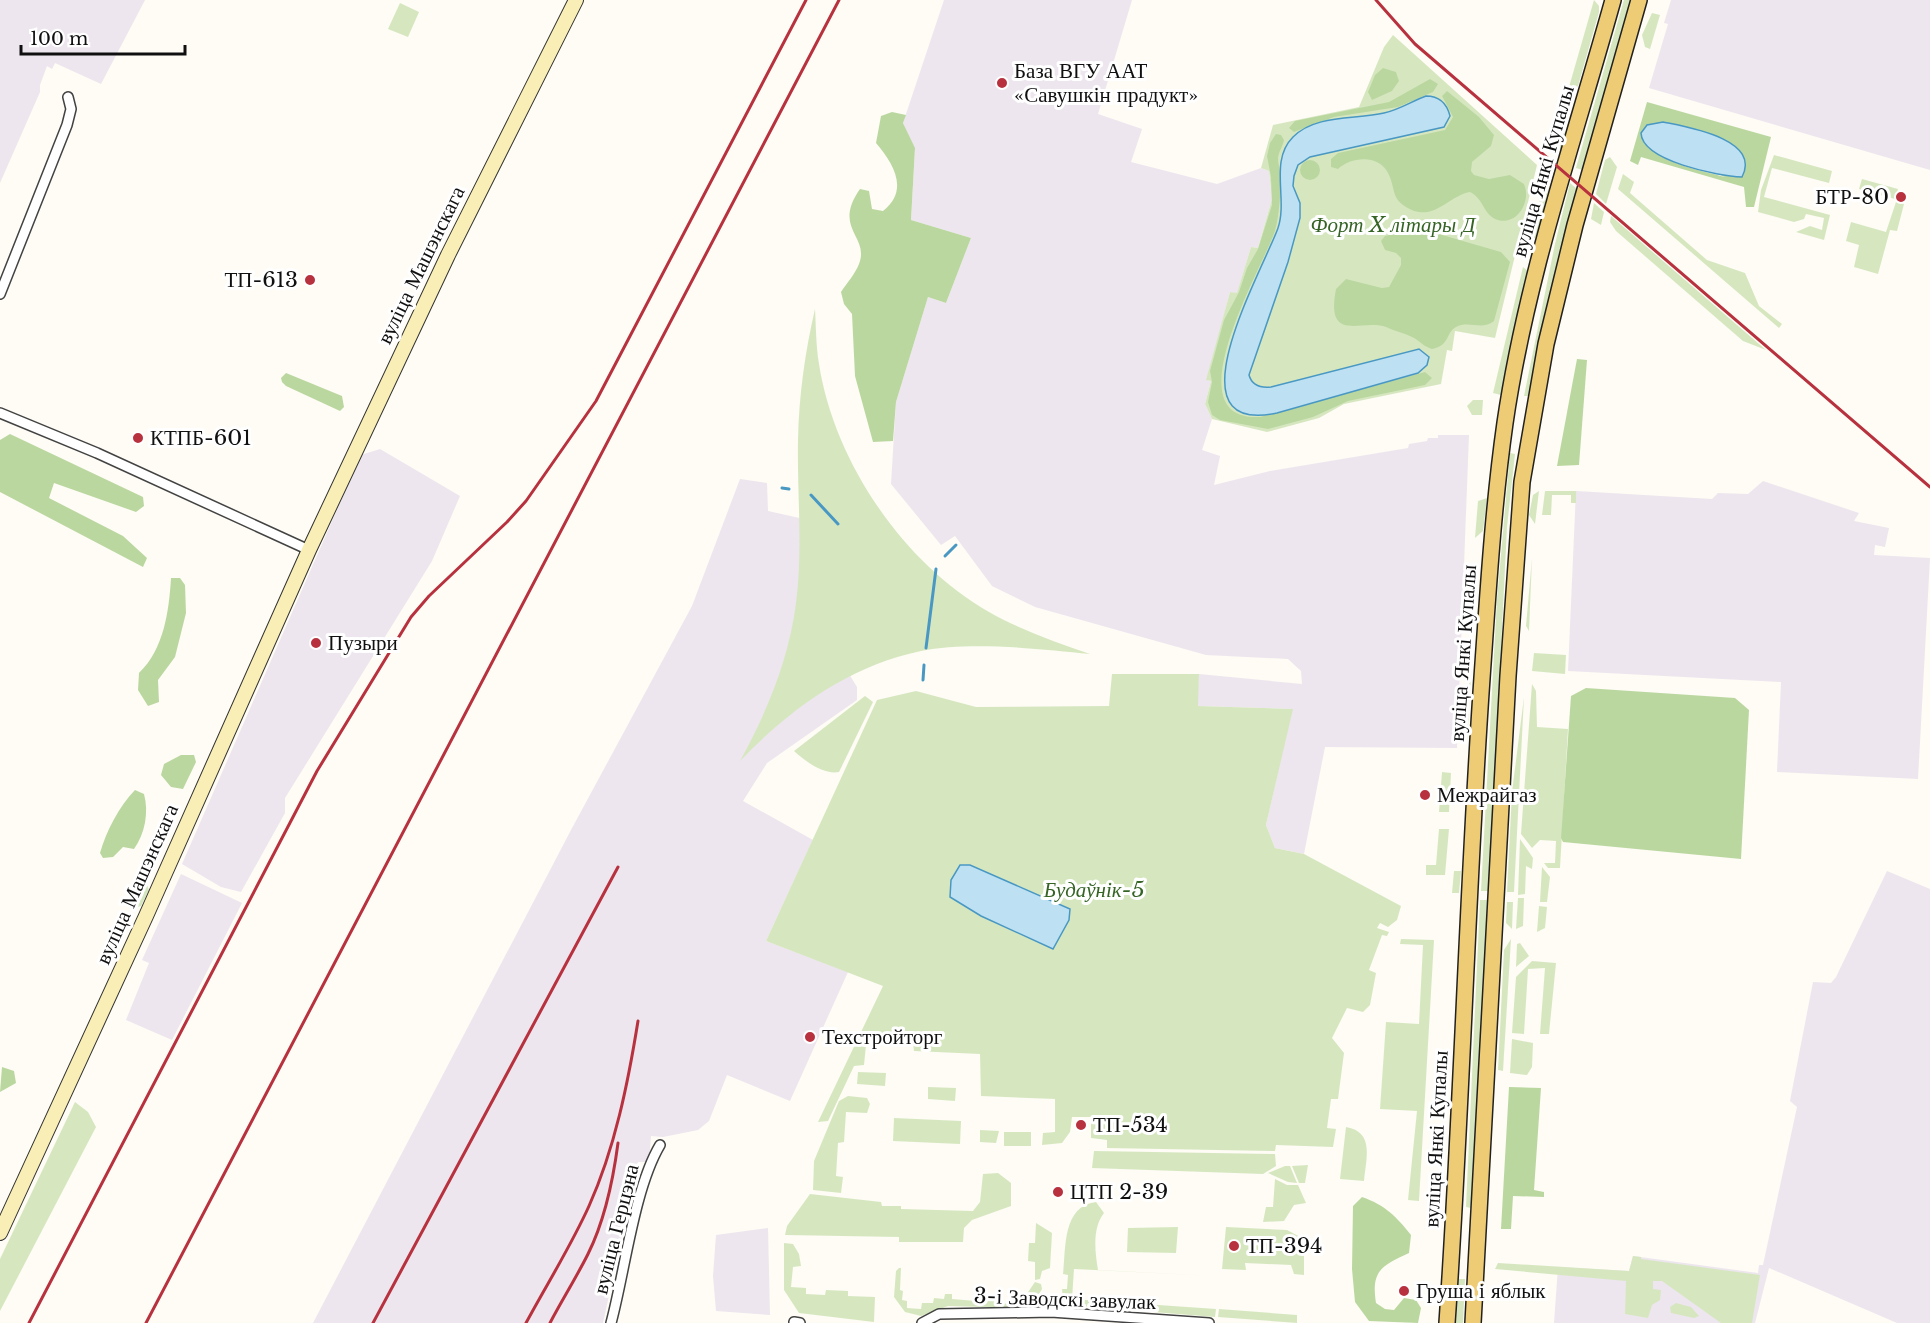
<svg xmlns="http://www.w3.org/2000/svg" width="1930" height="1323" viewBox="0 0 1930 1323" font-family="'Libre Baskerville',serif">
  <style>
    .industrial { fill: #ede6ee }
    .green { fill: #d6e7c0 }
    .forest { fill: #bbd7a0; fill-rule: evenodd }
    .water { fill: #bde0f2; stroke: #4998c3; stroke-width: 1.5 }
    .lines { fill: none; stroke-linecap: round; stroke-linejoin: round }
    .stream { stroke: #4998c3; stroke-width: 3 }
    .street-casing { stroke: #434343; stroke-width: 12 }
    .secondary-casing { stroke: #323232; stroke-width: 16 }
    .primary-casing { stroke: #212121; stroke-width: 18 }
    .street { stroke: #fff; stroke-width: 9 }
    .secondary { stroke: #f9eeb5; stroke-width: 14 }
    .primary { stroke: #eecb75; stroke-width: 15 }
    .rail { stroke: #b7323e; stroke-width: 3 }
    .poi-dot { fill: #b7323e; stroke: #fff; stroke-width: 2 }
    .labels { text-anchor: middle; stroke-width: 6; stroke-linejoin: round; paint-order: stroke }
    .poi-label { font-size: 21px; fill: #101010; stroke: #fff; text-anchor: start }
    .street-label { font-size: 21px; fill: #101010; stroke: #fff }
    .park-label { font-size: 21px; font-style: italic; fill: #356425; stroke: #fff }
  </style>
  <rect width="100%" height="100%" fill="#fefcf5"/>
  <g class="industrial">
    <path d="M0 0H145L101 84 55 63 52 69 47 66 40 85V92L0 183Z"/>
    <path d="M944 0H1132L1098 114 1142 129 1131 162 1217 184 1261 168 1269 171 1272 199 1258 248 1251 247 1237 294 1230 292 1207 380 1211 381 1205 404 1212 419 1202 450 1220 456 1214 485 1270 471 1408 448 1409 444 1427 441 1428 438H1438V435H1469L1457 748 1325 747 1304 854 1275 848 1266 825 1292 709 1197 706 1199 674 1302 684 1301 671 1288 659 1206 655 1035 607 992 586 955 536 941 545 891 484 896 402 928 297 946 303 971 238 911 220 915 149 903 123Z"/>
    <path d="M1671 0H1930V170L1649 88 1668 24 1664 23Z"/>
    <path d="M380 449 460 496 432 561 285 798V813L241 892 221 887 182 864 361 455Z"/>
    <path d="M740 479 767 483 768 511 804 519 808 608 857 687V700L767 763 743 801 813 840 766 941 848 972 790 1101 727 1075 709 1121 698 1130 663 1137 651 1136 649 1162H638L603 1323H313L571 830 692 606Z"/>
    <path d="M1763 481 1859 513 1854 521 1889 528 1885 547 1875 545 1874 555 1930 558 1918 779 1777 772 1781 682 1568 671 1576 491 1712 499 1718 493 1748 494Z"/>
    <path d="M1887 871 1930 889V1323H1897L1769 1268 1755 1323H1554L1558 1267 1629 1271 1633 1256 1758 1273 1759 1265H1763L1797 1107 1790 1101 1813 982 1831 983 1836 977Z"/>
    <path d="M181 874 242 903 172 1040 126 1020 149 963 142 960Z"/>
    <path d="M768 1228 770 1315 716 1311 713 1276 716 1235Z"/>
  </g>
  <g class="green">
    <path d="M1594 0 1599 6V12L1578 86 1567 94Z"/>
    <path d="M1624 0H1631L1583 170 1576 168Z"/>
    <path d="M400 3 419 12 408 37 388 29Z"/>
    <path d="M1652 13 1660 15 1650 49 1645 47 1642 35Z"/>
    <path d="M1393 35 1537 165 1495 338 1455 331 1452 351 1447 350 1441 384 1344 404 1319 418 1267 432 1212 419 1205 404 1211 381 1206 380 1230 292 1237 293 1251 247 1258 248 1272 199 1269 171 1261 168 1273 125 1359 107 1384 47Z"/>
    <path d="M1561 115C1568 128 1564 138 1560 152L1558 129Z"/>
    <path d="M1774 155 1832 171 1829 183 1772 168 1764 197 1830 215 1824 240 1796 232 1810 226 1822 230 1824 218 1806 214 1804 219 1794 222 1758 212 1761 190Z"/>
    <path d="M1610 157 1617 167 1606 204 1596 194 1605 160Z"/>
    <path d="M1554 167 1537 235 1528 245 1546 177Z"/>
    <path d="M1623 174 1634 182 1630 193 1707 260 1745 273 1759 306 1782 324 1779 328 1618 189Z"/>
    <path d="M1862 179 1898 189 1895 199 1859 189Z"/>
    <path d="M1570 183 1577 189 1528 396H1524L1555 244Z"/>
    <path d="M1896 202 1904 204 1897 231 1890 230 1878 274 1854 267 1859 245 1846 241 1851 222 1886 232Z"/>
    <path d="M1594 203 1604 212 1601 225 1591 219Z"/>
    <path d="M1611 216 1766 350 1743 341 1616 231 1610 222Z"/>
    <path d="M1523 267 1528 271 1501 395 1493 393Z"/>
    <path d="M815 309C816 327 816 346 819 364 834 461 903 563 989 612 1021 630 1055 642 1090 654 1039 649 971 641 921 651 849 666 790 709 740 761 767 712 789 659 796 603 803 549 797 494 798 440 799 395 805 352 815 309Z"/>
    <path d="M1473 400H1483L1482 415H1472L1467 406Z"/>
    <path d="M1510 453 1515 454 1507 527 1489 891H1481L1497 600Z"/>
    <path d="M1539 491 1535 524 1529 515 1533 495Z"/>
    <path d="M1545 491H1576V503H1571V495H1552L1551 515H1542Z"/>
    <path d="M1487 498 1483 531 1475 538 1478 501Z"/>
    <path d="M1532 558 1529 631 1526 626Z"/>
    <path d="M1534 653 1566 655 1565 674 1532 671Z"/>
    <path d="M1470 658H1472L1467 743Z"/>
    <path d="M1112 674H1199L1198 706 1293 709 1266 825 1275 848 1304 854 1401 906 1397 920 1388 927 1380 923 1377 928 1389 932 1387 936 1382 935 1369 970 1376 973 1370 1005 1363 1012 1347 1008 1332 1038 1344 1053 1338 1099H1331L1327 1128 1336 1129 1333 1147 1276 1145 1275 1151 1107 1148V1140L1091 1138V1117H1072L1070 1132 1062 1143 1042 1145 1043 1133 1055 1132V1099L981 1096 980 1054 914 1051 912 1034 867 1035 864 1065 854 1066 828 1121 818 1122 883 986 766 941 877 700 916 691 976 707 1109 706Z"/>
    <path d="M1532 684 1536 691 1537 727 1568 729 1560 868H1548L1544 863H1555L1556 841 1540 840 1532 848 1521 834Z"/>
    <path d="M865 696 873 702 839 772C823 775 805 761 794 751Z"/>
    <path d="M1524 697 1514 892H1507L1512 792Z"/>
    <path d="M1442 772 1451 773 1449 812H1439Z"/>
    <path d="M1439 829H1449L1445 875H1426V865H1436Z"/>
    <path d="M1520 839 1533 858 1532 869 1526 866 1525 894 1518 895Z"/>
    <path d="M1542 867 1550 877 1547 902H1540Z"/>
    <path d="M1454 871H1461L1459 893H1452Z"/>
    <path d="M145 880 149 890 141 906 134 908 133 907Z"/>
    <path d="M1518 898H1524L1523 926 1516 929Z"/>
    <path d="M1480 900H1488L1471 1208 1466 1207Z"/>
    <path d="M1507 902H1513L1512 929 1506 923Z"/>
    <path d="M1539 906 1547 907 1545 928 1537 932Z"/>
    <path d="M1401 939 1434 940 1419 1201 1408 1200 1417 1111 1380 1109 1386 1022 1419 1024 1423 945 1400 944Z"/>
    <path d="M1511 939 1503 1071 1498 1070 1504 950Z"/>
    <path d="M1520 943 1529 956 1516 967 1517 944Z"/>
    <path d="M1532 961 1556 963 1549 1034H1540L1545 968 1528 969 1524 1034 1512 1033 1516 977Z"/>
    <path d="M1512 1039 1533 1043 1532 1067 1527 1075 1510 1073Z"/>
    <path d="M858 1072 886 1073 885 1086 857 1084Z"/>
    <path d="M928 1087 956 1088 955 1101 928 1099Z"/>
    <path d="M848 1096 867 1098 870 1104 867 1113 846 1112 844 1142 838 1143 836 1176 843 1177 841 1193 813 1190 814 1161 839 1101Z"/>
    <path d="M75 1102 88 1112 96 1127 0 1311V1259Z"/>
    <path d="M894 1118 961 1121 960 1144 893 1141Z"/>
    <path d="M1346 1127C1375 1132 1366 1159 1364 1181L1340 1179Z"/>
    <path d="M980 1130 999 1131 996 1143 980 1142Z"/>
    <rect x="1004" y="1132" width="27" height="14"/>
    <path d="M1094 1151 1275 1154 1276 1166 1263 1174 1092 1168Z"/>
    <path d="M1308 1165 1305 1183H1299L1292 1166Z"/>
    <path d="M1285 1166H1290L1297 1183 1288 1182 1268 1173Z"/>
    <path d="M998 1173 1011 1183V1206L972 1220 964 1228 963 1242H899V1237L785 1235 787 1226 810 1194 881 1202 882 1206H901V1209L973 1211 980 1202 983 1174Z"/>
    <path d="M1275 1179 1287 1185H1298L1306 1203 1294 1205 1284 1221 1263 1222 1266 1207H1273Z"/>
    <path d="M1096 1202 1104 1213C1092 1228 1095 1252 1098 1270L1216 1276 1074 1269 1072 1299 1216 1309 1215 1317 1067 1305 1063 1299 1062 1289H1067L1068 1275 1063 1274C1066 1249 1062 1206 1096 1202Z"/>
    <path d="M1036 1223 1052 1233 1050 1268 1042 1271 1040 1279 1035 1280V1262L1028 1261 1029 1243H1035Z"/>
    <path d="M1178 1227 1176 1253 1127 1252 1128 1228Z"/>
    <path d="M1226 1227 1287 1230 1304 1239V1275L1294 1274 1291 1265 1245 1263 1246 1270 1222 1269Z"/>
    <path d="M784 1243 793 1244 799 1254 801 1266 793 1267 791 1287 806 1288V1294L825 1295 826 1290 848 1291V1296L875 1297 874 1322 799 1313 784 1290Z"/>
    <path d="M1633 1256 1641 1257V1259L1760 1275 1752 1323H1721L1662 1281H1653V1289L1661 1290 1660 1300 1652 1305 1648 1318 1625 1314 1626 1281 1495 1269 1498 1263 1629 1271Z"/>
    <path d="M899 1268H901L900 1290 903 1291 902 1300 907 1301V1308L921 1309 922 1303H933L934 1298 944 1299 945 1294H952V1299L976 1301 977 1295 997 1297V1303L1012 1304 1013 1298H1024L1035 1282 1041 1284 1042 1289 1031 1308 948 1306 921 1316 905 1312 894 1297 896 1271Z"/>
    <path d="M1458 1279H1465L1463 1323H1456Z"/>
    <path d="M1676 1303 1691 1307 1699 1316 1694 1318 1671 1313 1670 1307Z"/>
    <path d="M1219 1309 1297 1315V1323L1218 1317Z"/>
  </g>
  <g class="forest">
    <path d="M1383 68 1396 72 1399 81 1392 91 1372 100 1368 92 1375 75Z"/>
    <path d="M1430 79 1438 84 1433 92 1398 107 1334 117 1294 132 1289 128 1295 121 1389 102Z"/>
    <path d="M1447 91 1479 117 1494 135 1491 146 1472 162 1471 171 1474 175 1489 179 1510 175 1524 184C1532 202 1516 228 1495 219 1483 213 1483 198 1470 192 1449 196 1437 218 1414 211 1389 200 1397 191 1388 173 1378 154 1351 157 1338 169L1331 167V159L1338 153 1445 130 1453 117 1442 96Z"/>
    <path d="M1647 102 1771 137 1754 207H1746L1744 187 1641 157 1638 165 1630 161ZM1642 140 1725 177C1699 170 1659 163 1642 140Z"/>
    <path d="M892 112 906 115 903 123 915 148 911 220 971 238 946 303 928 297 896 402 893 441 873 442 855 376 852 314 844 304 841 292C847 283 855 274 859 264 870 236 832 229 860 189L869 191 872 209 883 211C910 190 893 163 876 143L881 116Z"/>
    <path d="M1276 134 1281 135 1284 140C1283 146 1279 151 1278 158 1278 164 1280 170 1281 176 1281 190 1279 217 1275 231 1264 265 1170 422 1260 417L1425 372 1432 378 1425 385 1348 401 1313 417 1268 429 1220 420 1212 415 1208 402 1212 382 1210 371 1224 320 1239 292 1247 268 1258 249 1272 205 1271 177 1267 156 1270 143Z"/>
    <circle cx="1310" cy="170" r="10"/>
    <path d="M1418 228 1501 252 1510 262 1494 321C1482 331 1469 320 1456 327 1445 333 1451 345 1432 349 1424 347 1420 341 1412 337 1404 333 1394 331 1386 327 1363 318 1325 345 1336 289L1346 279 1382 288 1389 287 1401 265V258L1396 253 1385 250 1381 241 1385 236Z"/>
    <path d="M1577 359 1587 360 1579 465 1557 466Z"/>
    <path d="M286 373 342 396 344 407 340 411 286 386 282 382 281 378Z"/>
    <path d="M10 434 143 497 144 506 136 512 54 483 49 498 123 536 147 558 143 567 0 492V440Z"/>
    <path d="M171 578H180L185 585 186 613 175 657 158 680 159 702 148 706 138 690 139 673C164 649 169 611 171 578Z"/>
    <path d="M1586 688 1735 698 1749 710 1741 859 1563 842 1561 838 1571 696Z"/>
    <path d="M181 755H194L196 762 183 789 171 787 161 775 164 764Z"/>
    <path d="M135 790 144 794C149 812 145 834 134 849L123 847 113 857 103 858 100 853C106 832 119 806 135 790Z"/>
    <path d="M2 1067 14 1071 16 1083 0 1092Z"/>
    <path d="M1509 1087 1541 1088 1534 1190 1544 1192V1197L1513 1196 1511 1229H1501Z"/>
    <path d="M1362 1197C1385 1205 1396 1216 1411 1235L1409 1253C1381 1266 1371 1271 1376 1303L1385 1309 1394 1310 1404 1298 1416 1300 1421 1308 1418 1323 1369 1321 1355 1302 1352 1269 1353 1206Z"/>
  </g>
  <g class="water">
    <path d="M1426 96C1439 96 1447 104 1450 116L1444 127 1310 157 1298 165 1294 176 1293 186 1300 203V218L1288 262 1249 375C1252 386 1261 388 1271 387L1419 349 1429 357 1427 365 1418 373 1277 413C1166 437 1264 268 1278 228 1288 199 1269 161 1293 137 1316 114 1355 120 1384 113 1399 110 1412 101 1426 96Z"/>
    <path d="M1663 122C1687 127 1762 139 1742 177 1718 176 1642 161 1641 133L1647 125Z"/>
    <path d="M960 865H970L1070 909 1069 920 1053 949 981 916 950 897 951 880Z"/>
  </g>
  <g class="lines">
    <g class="stream">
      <path d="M782 488 789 489"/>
      <path d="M811 495 838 524"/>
      <path d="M945 556 956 545"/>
      <path d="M926 648 936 569"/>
      <path d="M923 680 924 665"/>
    </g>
    <defs>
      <g id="street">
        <path d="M0 294 67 125 71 109 68 97"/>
        <path d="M0 413 97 453 309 550"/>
        <path d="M794 1322 800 1323"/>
        <path d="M611 1323C625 1271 634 1189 660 1145"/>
        <path d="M922 1323 939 1314 1051 1312 1209 1323"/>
      </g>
      <path id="secondary" d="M0 1233 146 916 309 550 448 255 576 0"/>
      <g id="primary">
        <path d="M1447 1323C1462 1108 1467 893 1482 678 1488 593 1493 508 1505 423 1526 279 1574 140 1613 0"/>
        <path d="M1473 1323 1508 676 1522 482 1546 344 1575 225 1639 0"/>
      </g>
    </defs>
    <use href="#street" class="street-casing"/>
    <use href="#secondary" class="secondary-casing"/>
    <use href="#primary" class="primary-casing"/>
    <use href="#street" class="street"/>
    <use href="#secondary" class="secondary"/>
    <use href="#primary" class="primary"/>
    <g class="rail">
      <path d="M1376 0 1415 44 1930 487"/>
      <path d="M29 1323 317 771 411 617 429 596 507 522 526 501 596 401 806 0"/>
      <path d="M146 1323 839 0"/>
      <path d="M373 1323 618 867"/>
      <path d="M526 1323C547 1284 571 1246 589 1206 615 1148 628 1083 638 1021"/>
      <path d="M550 1323C562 1300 576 1278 588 1254 605 1220 613 1181 618 1143"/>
    </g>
  </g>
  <g class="poi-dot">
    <circle cx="1002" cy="83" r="6"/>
    <circle cx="1901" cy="197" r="6"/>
    <circle cx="310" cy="280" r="6"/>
    <circle cx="138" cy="438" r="6"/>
    <circle cx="316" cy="643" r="6"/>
    <circle cx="1425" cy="795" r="6"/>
    <circle cx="810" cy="1037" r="6"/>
    <circle cx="1081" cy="1125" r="6"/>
    <circle cx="1058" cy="1192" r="6"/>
    <circle cx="1234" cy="1246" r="6"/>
    <circle cx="1404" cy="1291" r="6"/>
  </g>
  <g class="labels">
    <g class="poi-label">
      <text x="1014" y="78">База ВГУ ААТ<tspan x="1014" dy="24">«Савушкін прадукт»</tspan></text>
      <text x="1889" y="204" text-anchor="end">БТР-80</text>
      <text x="298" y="287" text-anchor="end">ТП-613</text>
      <text x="150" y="445">КТПБ-601</text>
      <text x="328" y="650">Пузыри</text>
      <text x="1437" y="802">Межрайгаз</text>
      <text x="822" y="1044">Техстройторг</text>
      <text x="1093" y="1132">ТП-534</text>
      <text x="1070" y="1199">ЦТП 2-39</text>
      <text x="1246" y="1253">ТП-394</text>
      <text x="1416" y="1298">Груша і яблык</text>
    </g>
    <g class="street-label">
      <text transform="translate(1543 171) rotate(-74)" y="7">вуліца Янкі Купалы</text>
      <text transform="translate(421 265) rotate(-64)" y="7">вуліца Машэнскага</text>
      <text transform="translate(1463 653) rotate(-86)" y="7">вуліца Янкі Купалы</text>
      <text transform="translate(137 884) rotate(-66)" y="7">вуліца Машэнскага</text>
      <text transform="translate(1436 1139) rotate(-87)" y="7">вуліца Янкі Купалы</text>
      <text transform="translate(616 1229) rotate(-76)" y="7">вуліца Герцэна</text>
      <text transform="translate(1065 1299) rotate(2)" y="7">3-і Заводскі завулак</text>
    </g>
    <g class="park-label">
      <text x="1393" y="232">Форт X літары Д</text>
      <text x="1094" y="897">Будаўнік-5</text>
    </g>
  </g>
  <path d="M21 45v9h164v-9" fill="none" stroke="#101010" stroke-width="3"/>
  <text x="30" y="45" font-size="18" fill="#101010" stroke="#ffffff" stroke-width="4.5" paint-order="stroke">100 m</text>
</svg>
